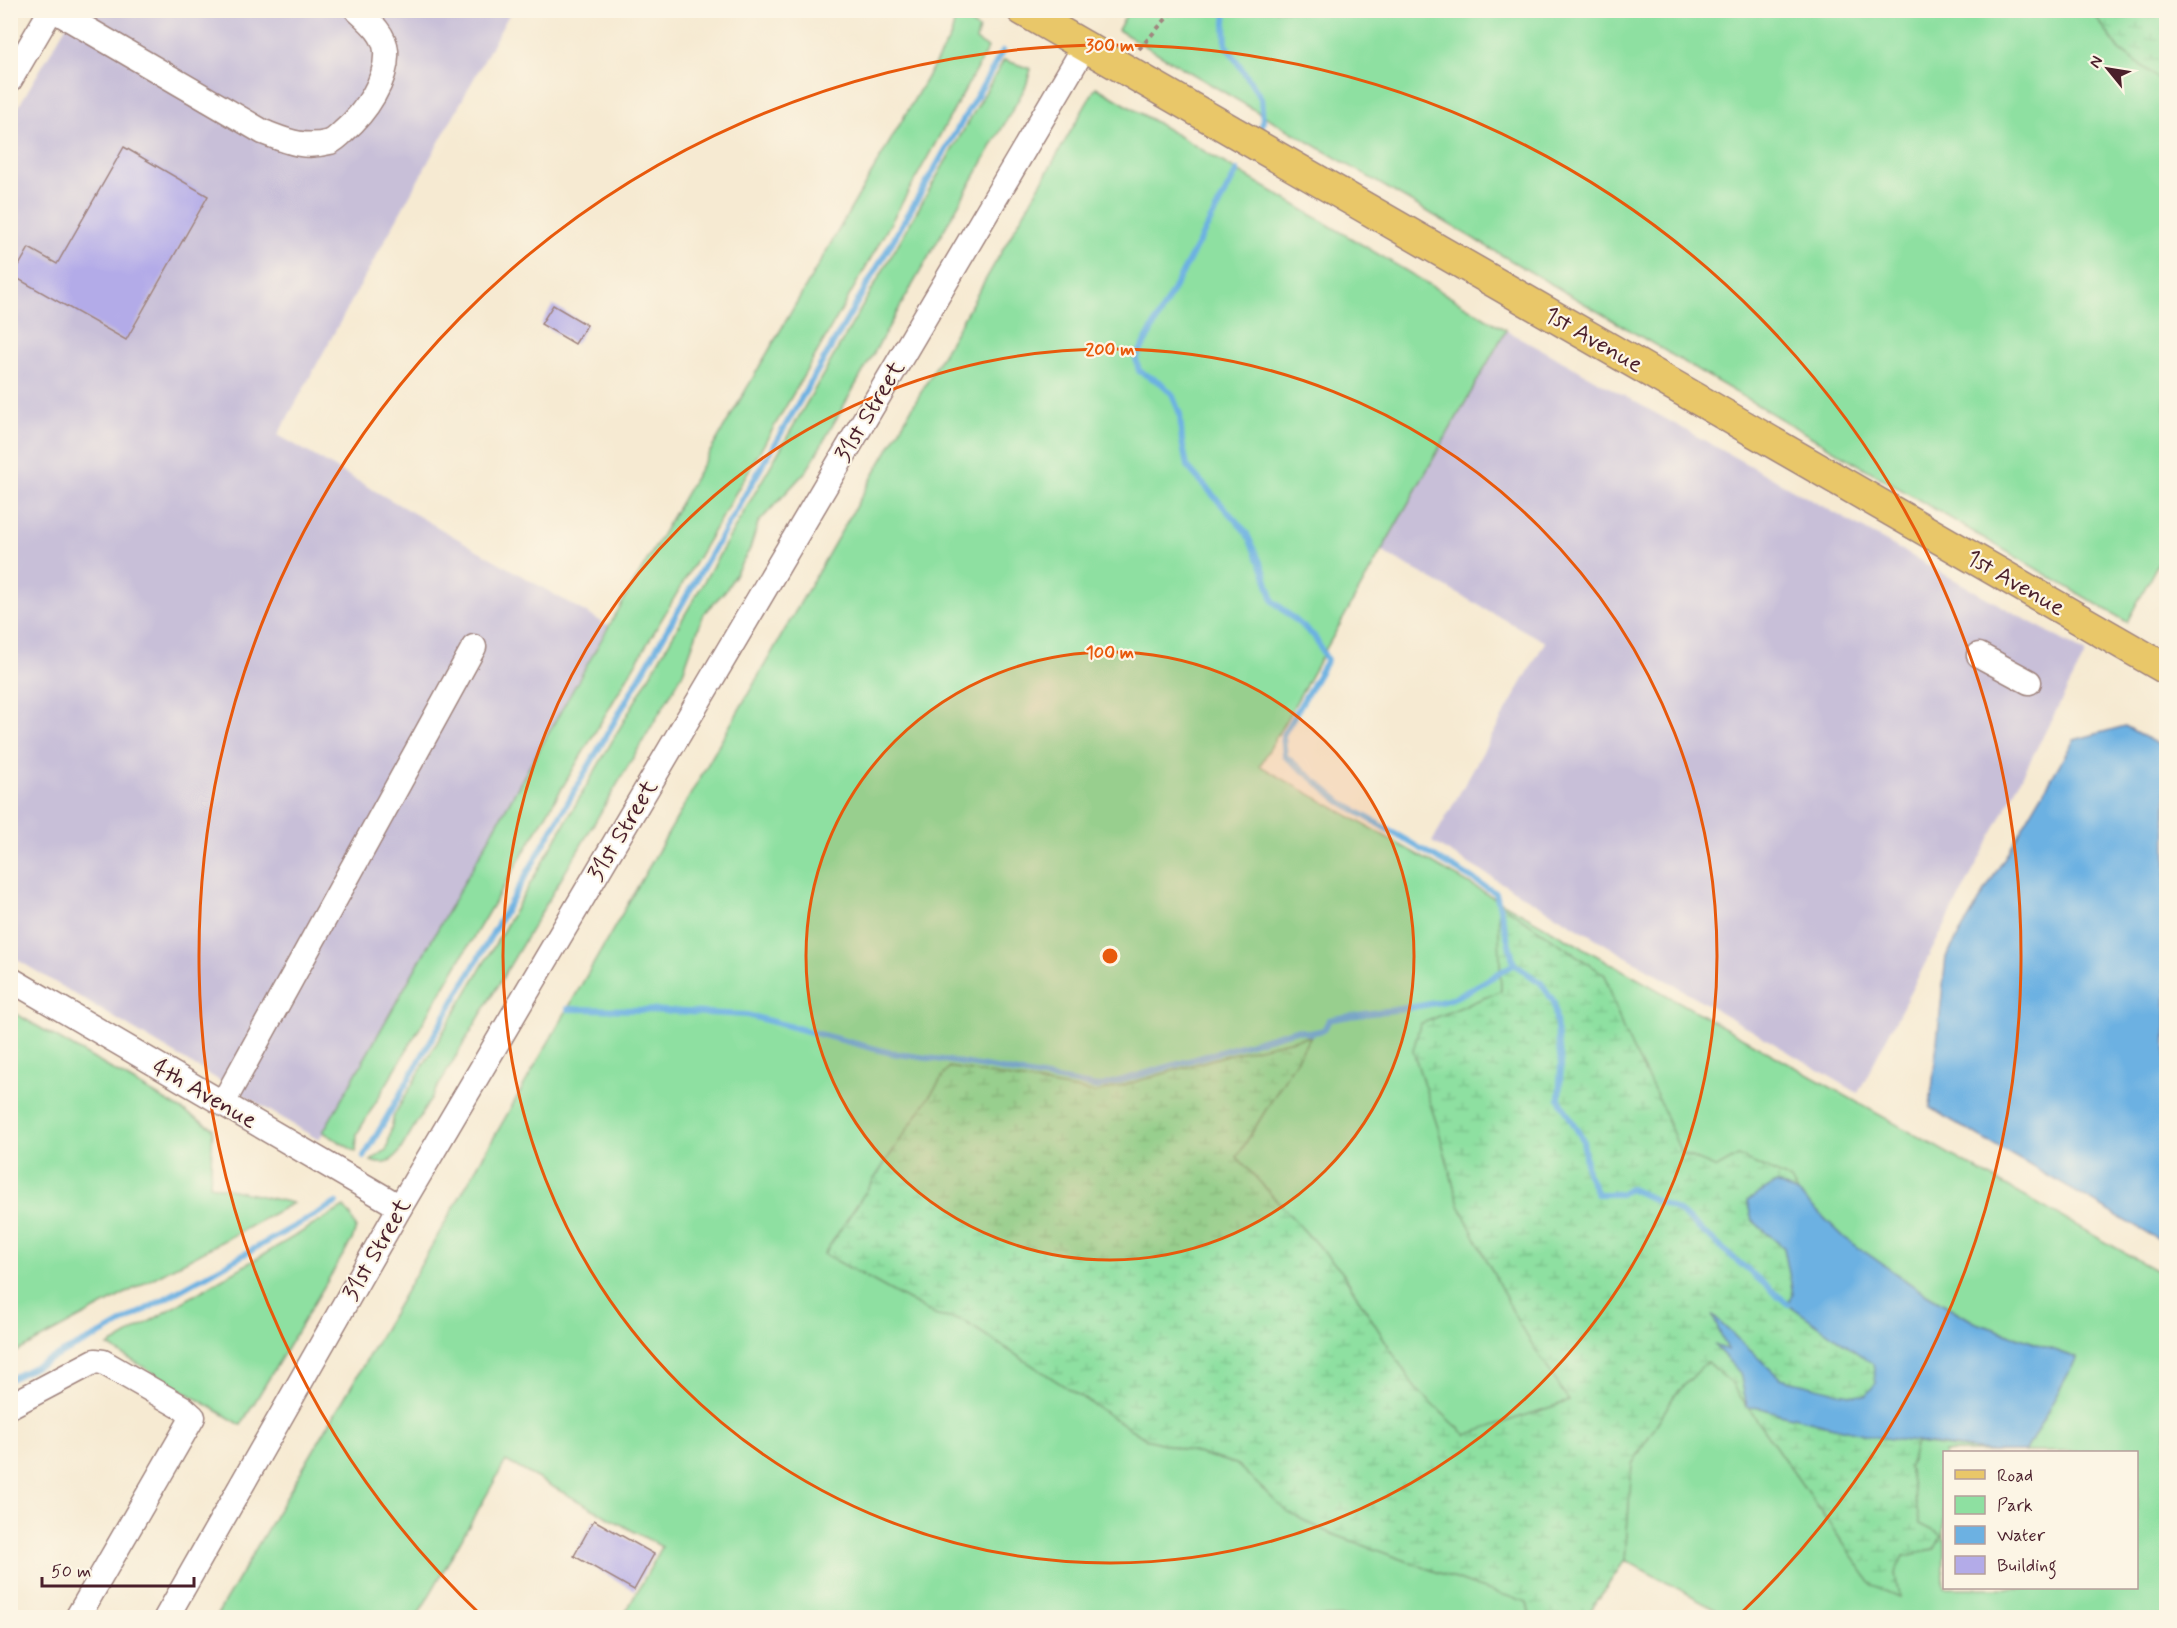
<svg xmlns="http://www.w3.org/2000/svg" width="2177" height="1628" viewBox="0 0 2177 1628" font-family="Mynerve,sans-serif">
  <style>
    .industrial { fill: #c8bfd8 }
    .green { fill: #8ee0a1; stroke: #6c8066; stroke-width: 1.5; fill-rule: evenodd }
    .wetland { fill: url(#wetland-marsh); stroke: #6c8066; stroke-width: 1.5 }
    .water { fill: #6cb1e2; stroke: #5b6886; stroke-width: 1.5 }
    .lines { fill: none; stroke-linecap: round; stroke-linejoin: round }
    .stream { stroke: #6cb1e2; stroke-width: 6 }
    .building { fill: #b3abe8 }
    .minor-casing { stroke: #a0847e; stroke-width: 27 }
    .major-casing { stroke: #a0847e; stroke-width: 33 }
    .path { stroke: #a0847e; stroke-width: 4; stroke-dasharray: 4.5 4.5; stroke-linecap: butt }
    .minor { stroke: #fff; stroke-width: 24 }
    .major { stroke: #e9c769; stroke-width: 30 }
    .ring { fill: none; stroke: #e8590c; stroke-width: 3 }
    .labels { text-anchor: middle; stroke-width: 4.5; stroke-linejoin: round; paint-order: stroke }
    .street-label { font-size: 24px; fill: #4a1f2b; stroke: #fcf5e5 }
    .centre { fill: #e8590c; stroke: #fcf5e5; stroke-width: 3 }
    .ring-label { font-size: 18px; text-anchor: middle; font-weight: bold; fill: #e8590c; stroke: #fcf5e5; stroke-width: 4.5; stroke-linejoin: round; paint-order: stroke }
  </style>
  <defs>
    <pattern id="wetland-marsh" width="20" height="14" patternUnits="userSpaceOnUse" patternTransform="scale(1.5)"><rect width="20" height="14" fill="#8ee0a1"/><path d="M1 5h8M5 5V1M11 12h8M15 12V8" fill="none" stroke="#7cc08b"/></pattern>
  </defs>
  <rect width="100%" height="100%" fill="#fcf5e5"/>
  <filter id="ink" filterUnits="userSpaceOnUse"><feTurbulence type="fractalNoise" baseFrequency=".0167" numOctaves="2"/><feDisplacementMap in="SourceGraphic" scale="12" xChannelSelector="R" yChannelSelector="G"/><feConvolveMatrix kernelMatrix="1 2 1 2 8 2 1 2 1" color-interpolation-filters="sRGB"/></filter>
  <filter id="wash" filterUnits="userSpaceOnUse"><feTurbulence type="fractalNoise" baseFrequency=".008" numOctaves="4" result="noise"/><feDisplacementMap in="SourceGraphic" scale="24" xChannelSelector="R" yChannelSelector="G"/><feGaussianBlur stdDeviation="1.35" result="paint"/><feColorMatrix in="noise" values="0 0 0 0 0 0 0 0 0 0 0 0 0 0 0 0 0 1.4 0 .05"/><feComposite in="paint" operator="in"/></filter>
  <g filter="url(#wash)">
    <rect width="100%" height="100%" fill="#f6ead2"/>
    <g class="industrial">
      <path d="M75 11H511L278 435 609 626 319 1140 11 956V119Z"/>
      <path d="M1506 330 2086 653 1858 1093 1432 842 1545 642 1381 551Z"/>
    </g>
    <g class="green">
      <path d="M1129 10 2092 11 2120 50 2166 84V548L2127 622 1118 30Z"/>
      <path d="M956 15 979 29 976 40 988 48C787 415 570 773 357 1134L356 1152 323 1132 609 626 951 36Z"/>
      <path d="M1004 60 1031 69 1026 86 807 470 758 523 750 549 726 590 704 613 682 675 398 1154C389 1163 383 1166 371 1161L387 1149 394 1115 500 936Z"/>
      <path d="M1096 87 1506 330 1260 766 2166 1276V1617H1731L1625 1560 1586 1617H623L662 1547 506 1461 417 1617 215 1618 356 1378ZM1944 1452H2136V1588H1944Z"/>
      <path d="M11 1011 213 1128 210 1185 293 1203 11 1355Z"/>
      <path d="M344 1207 351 1216 356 1228 352 1240 241 1425 108 1346Z"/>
    </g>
    <g class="wetland">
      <path d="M2092 11H2166V84L2120 50Z"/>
      <path d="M1498 902 1605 975 1624 1032 1659 1100 1681 1153 1717 1168 1738 1156 1791 1180 1798 1193 1845 1238 1918 1289 1974 1322 2077 1358 2025 1452H1993L1916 1443 1909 1466 1920 1524 1942 1535 1934 1550 1903 1556 1895 1573 1899 1597 1873 1586 1731 1383 1707 1362 1674 1396 1632 1464 1625 1560 1586 1617H1530L1527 1602 1478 1587 1327 1532 1287 1512 1236 1464 1146 1439 962 1320 937 1316 824 1254 949 1067 1096 1093 1228 1055 1311 1036 1237 1157 1342 1272 1415 1388 1466 1435 1569 1401 1519 1324 1459 1205 1438 1128 1413 1051 1420 1024 1501 991Z"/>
    </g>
    <g class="water">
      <path d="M2125 726 2166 749V1244L1930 1108 1946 957 2074 740Z"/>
      <path d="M1776 1183 1798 1193 1845 1238 1918 1289 1974 1322 2077 1358 2025 1452H1993L1876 1437 1780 1414 1761 1408 1747 1407 1740 1373 1714 1345 1728 1350 1712 1315 1780 1378 1837 1392 1865 1396 1876 1383 1873 1364 1788 1304 1793 1294 1784 1248 1752 1220 1747 1201Z"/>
    </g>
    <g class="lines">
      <g class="stream">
        <path d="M1226 10 1225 22 1226 45 1261 98 1263 121 1261 129"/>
        <path d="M1514 964 1541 983 1554 1002 1561 1065 1559 1099 1583 1140 1587 1172 1597 1194H1620L1629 1188 1677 1210 1788 1304"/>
        <path d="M568 1009 645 1010 747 1015 891 1053 957 1062 1098 1087 1296 1030 1310 1033 1324 1030 1329 1020C1367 1012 1407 1010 1444 1001 1462 997 1497 974 1514 964L1496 893 1341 802 1285 756 1283 735 1327 660 1314 636 1273 601 1264 571 1246 532 1187 466 1182 441 1180 414 1172 394 1161 383 1139 371 1136 359 1237 171"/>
        <path d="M364 1157 694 583 1003 51"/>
        <path d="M10 1379 107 1331 336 1203"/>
      </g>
    </g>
    <g id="blocks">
      <g class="building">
        <path d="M124 147 208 196 126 340 13 276 29 248 57 264Z"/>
        <path d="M553 305 587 325 575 344 541 324Z"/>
        <path d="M594 1520 654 1554 634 1590 574 1556Z"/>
      </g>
    </g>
  </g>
  <g filter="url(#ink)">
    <use href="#blocks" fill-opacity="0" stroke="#a0847e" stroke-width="1.5"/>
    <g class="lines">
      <defs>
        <g id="minor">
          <path d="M54 10 263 132C287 141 303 149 330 142 335 140 340 135 344 131 365 113 388 80 386 51 385 34 369 21 357 10"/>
          <path d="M10 80 51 10"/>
          <path d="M1979 655 2029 682"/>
          <path d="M10 979 400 1207"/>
          <path d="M223 1103 474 647"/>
          <path d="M10 1406 95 1361 103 1362 183 1408 193 1417 77 1618"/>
          <path d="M166 1618 400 1207 1085 46"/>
        </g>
        <path id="major" d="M1022 10 2166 669"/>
      </defs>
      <use href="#minor" class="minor-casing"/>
      <use href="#major" class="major-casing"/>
      <path class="path" d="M1139 49 1174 10"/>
      <use href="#minor" class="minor"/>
      <use href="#major" class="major"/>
    </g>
  </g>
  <circle cx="1110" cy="956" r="304" fill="#e8590c" fill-opacity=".12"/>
  <g class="ring">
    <circle cx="1110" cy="956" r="304"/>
    <circle cx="1110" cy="956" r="607"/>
    <path d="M483 1617A911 911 0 1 1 1737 1617"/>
  </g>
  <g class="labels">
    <g class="street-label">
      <text transform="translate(1594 339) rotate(30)" y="8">1st Avenue</text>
      <text transform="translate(869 411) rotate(-59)" y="8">31st Street</text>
      <text transform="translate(2016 582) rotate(30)" y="8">1st Avenue</text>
      <text transform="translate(622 830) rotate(-59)" y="8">31st Street</text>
      <text transform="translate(205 1093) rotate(30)" y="8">4th Avenue</text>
      <text transform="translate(376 1249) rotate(-60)" y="8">31st Street</text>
    </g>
  </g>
  <circle cx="1110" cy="956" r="9" class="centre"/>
  <g class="ring-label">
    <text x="1110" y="51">300 m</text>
    <text x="1110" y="355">200 m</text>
    <text x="1110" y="658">100 m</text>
  </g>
  <rect width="2177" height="1628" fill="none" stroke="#fcf5e5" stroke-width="36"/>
  <rect x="1943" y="1451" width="195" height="138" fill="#fcf5e5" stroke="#b59f9b" stroke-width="1.5"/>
  <rect x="1955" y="1470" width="30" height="9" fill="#e9c769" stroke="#b59f9b" stroke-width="1.5"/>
  <text x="1997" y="1481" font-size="18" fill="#4a1f2b">Road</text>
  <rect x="1955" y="1496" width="30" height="18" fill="#8ee0a1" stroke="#b59f9b" stroke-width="1.5"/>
  <text x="1997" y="1511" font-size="18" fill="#4a1f2b">Park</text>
  <rect x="1955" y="1526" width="30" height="18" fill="#6cb1e2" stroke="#b59f9b" stroke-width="1.5"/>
  <text x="1997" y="1541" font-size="18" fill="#4a1f2b">Water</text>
  <rect x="1955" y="1556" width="30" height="18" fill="#b3abe8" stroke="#b59f9b" stroke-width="1.5"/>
  <text x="1997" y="1571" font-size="18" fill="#4a1f2b">Building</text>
  <g transform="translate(2108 69) rotate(300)" stroke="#fcf5e5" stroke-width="4.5" paint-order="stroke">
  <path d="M0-4.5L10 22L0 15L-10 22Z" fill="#4a1f2b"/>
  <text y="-9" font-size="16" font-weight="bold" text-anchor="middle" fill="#4a1f2b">N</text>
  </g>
  <path d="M42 1577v9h152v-9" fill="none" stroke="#4a1f2b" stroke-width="3"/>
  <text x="51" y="1577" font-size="18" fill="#4a1f2b" stroke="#fcf5e5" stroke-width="4.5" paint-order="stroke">50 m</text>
</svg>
